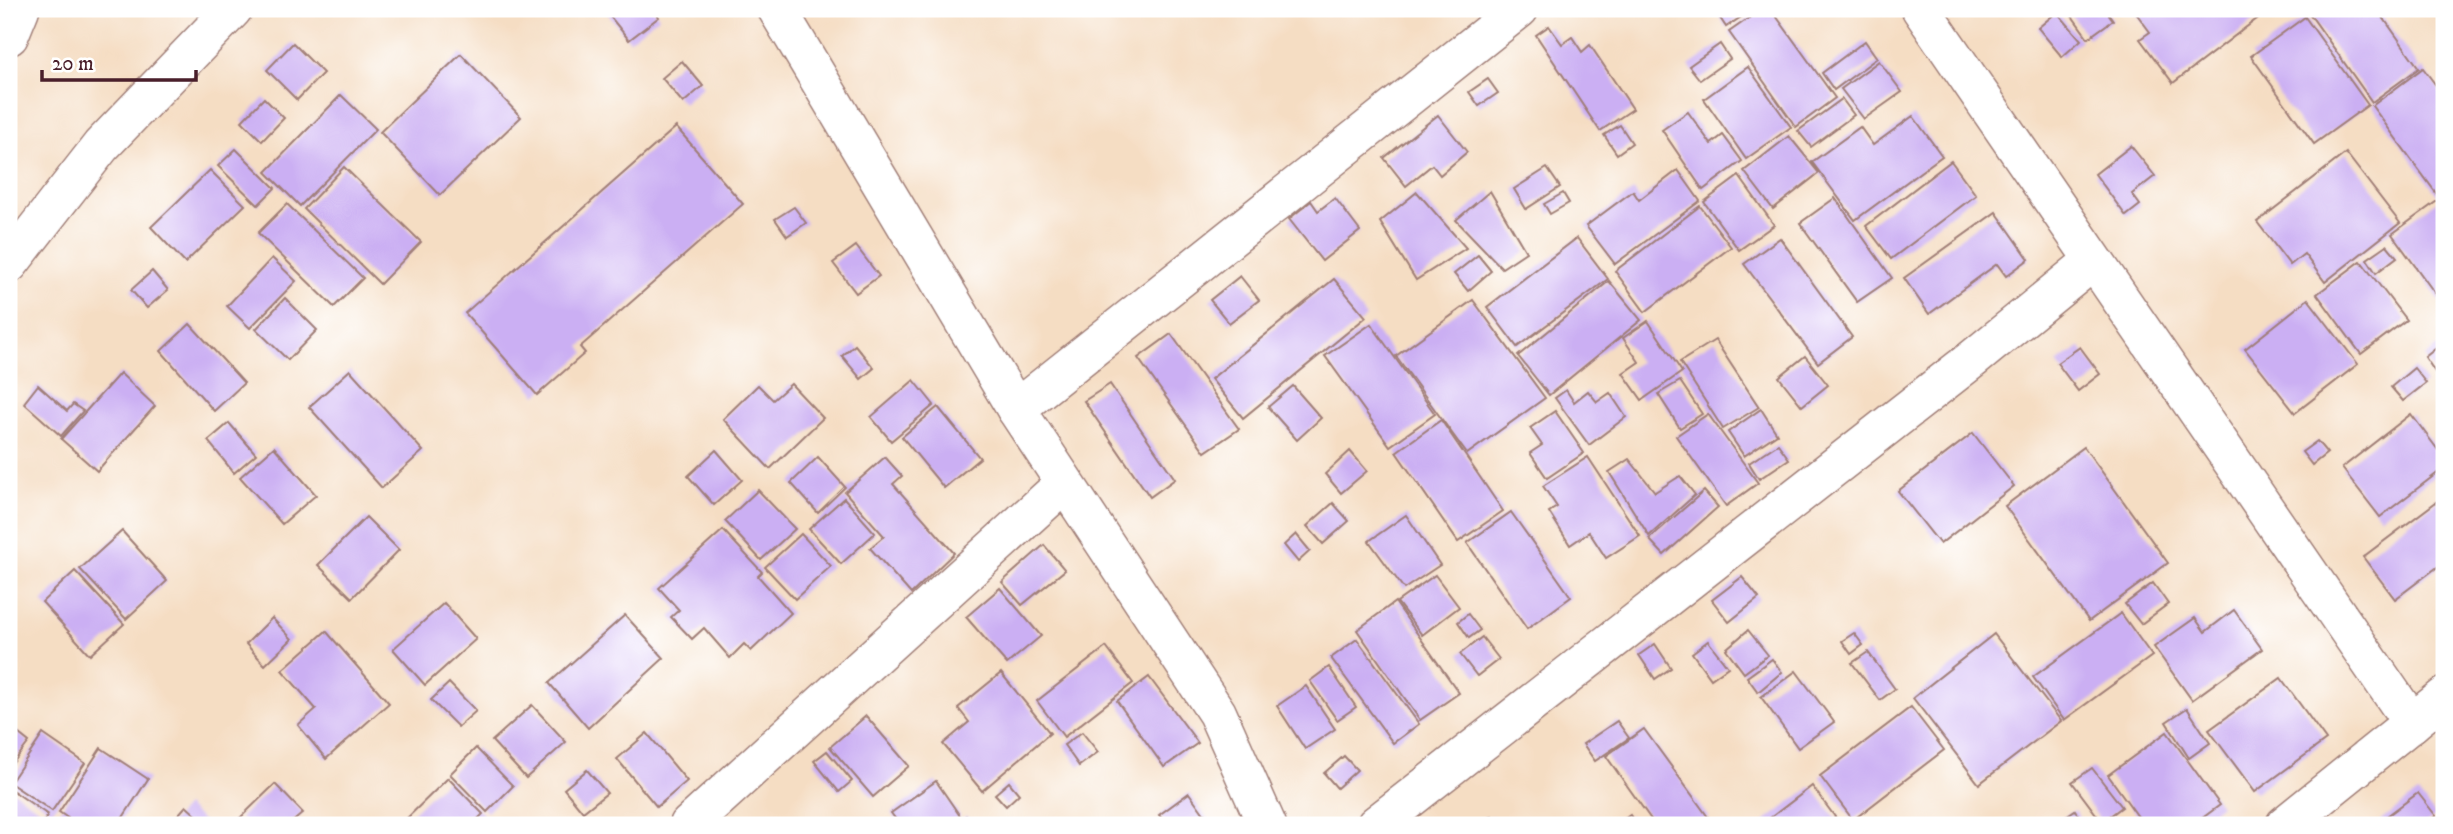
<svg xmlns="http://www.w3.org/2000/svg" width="2453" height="834" viewBox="0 0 2453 834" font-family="'IM FELL DW Pica',serif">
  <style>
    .building { fill: #cbaff3 }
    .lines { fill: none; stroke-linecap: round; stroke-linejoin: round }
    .minor-casing { stroke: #a07e77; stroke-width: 41 }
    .minor { stroke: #fff; stroke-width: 38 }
  </style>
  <rect width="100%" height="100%" fill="#fff"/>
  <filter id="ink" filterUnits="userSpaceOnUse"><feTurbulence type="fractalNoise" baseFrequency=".0143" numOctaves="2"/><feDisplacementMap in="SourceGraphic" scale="14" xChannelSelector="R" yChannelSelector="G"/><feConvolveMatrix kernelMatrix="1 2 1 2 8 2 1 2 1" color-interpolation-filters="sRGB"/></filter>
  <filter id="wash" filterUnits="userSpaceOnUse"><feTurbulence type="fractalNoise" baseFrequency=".00686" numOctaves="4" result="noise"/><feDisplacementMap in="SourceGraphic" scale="28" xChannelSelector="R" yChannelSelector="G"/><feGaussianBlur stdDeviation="1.57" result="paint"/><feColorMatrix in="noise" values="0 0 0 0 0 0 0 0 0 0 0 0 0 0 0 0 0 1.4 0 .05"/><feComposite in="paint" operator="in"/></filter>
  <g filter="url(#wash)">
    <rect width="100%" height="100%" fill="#f5ddc3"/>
    <g id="blocks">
      <g class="building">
        <path d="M604 9H653L659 17 629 40Z"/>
        <path d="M1714 9H1753L1726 27Z"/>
        <path d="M1762 9H1771L1835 98 1796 127 1729 32Z"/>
        <path d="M2067 9H2105L2113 20 2088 38Z"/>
        <path d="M2133 9H2257L2262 15 2173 83 2140 39 2150 32Z"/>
        <path d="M2309 9H2377L2419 68 2372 102 2307 10Z"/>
        <path d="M2057 12 2081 40 2062 57 2038 28Z"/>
        <path d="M2305 17 2368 105 2314 144 2251 56Z"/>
        <path d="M1549 26 1562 44 1572 37 1582 52 1590 45 1633 109 1600 131 1536 35Z"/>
        <path d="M1865 41 1877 58 1834 90 1822 73Z"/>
        <path d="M293 43 323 73 297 100 267 70Z"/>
        <path d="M1720 44 1730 59 1700 80 1689 66Z"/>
        <path d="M461 54 521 117 440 195 380 132Z"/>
        <path d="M682 61 703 86 683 103 662 78Z"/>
        <path d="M1879 61 1902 92 1864 119 1841 89Z"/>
        <path d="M1748 67 1791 127 1746 159 1704 99Z"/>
        <path d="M2423 68 2444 96V193L2439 197 2372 106Z"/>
        <path d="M1488 79 1498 93 1479 106 1469 92Z"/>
        <path d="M341 95 376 129 300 206 266 172Z"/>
        <path d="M264 98 284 118 262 141 242 121Z"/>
        <path d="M1842 99 1854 115 1811 147 1798 131Z"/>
        <path d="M1688 112 1711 144 1723 135 1742 161 1703 190 1662 130Z"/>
        <path d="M1438 115 1467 152 1440 175 1432 165 1406 186 1384 158Z"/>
        <path d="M1913 116 1942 156 1855 220 1812 162 1860 127 1873 145Z"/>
        <path d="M1620 125 1632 143 1617 154 1604 135Z"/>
        <path d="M676 127 743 204 580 347 585 353 537 395 465 313Z"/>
        <path d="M1789 136 1819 173 1773 209 1744 171Z"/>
        <path d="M2131 146 2155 176 2132 194 2140 205 2126 216 2095 174Z"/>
        <path d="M236 149 275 188 258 205 218 166Z"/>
        <path d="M2346 153 2400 223 2325 282 2304 254 2290 265 2257 222Z"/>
        <path d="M1951 161 1976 195 1891 259 1866 226Z"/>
        <path d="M344 167 421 242 380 284 304 209Z"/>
        <path d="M1547 168 1560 187 1526 209 1514 189Z"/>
        <path d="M210 170 245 205 185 263 151 227Z"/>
        <path d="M1678 170 1700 201 1615 264 1586 226 1633 191 1639 200Z"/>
        <path d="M1739 176 1774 225 1739 250 1704 202Z"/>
        <path d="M1490 191 1526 252 1502 268 1456 220Z"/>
        <path d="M1417 192 1466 248 1416 280 1380 222Z"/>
        <path d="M1563 193 1569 203 1550 214 1544 204Z"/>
        <path d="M2444 196V306L2392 234Z"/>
        <path d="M1335 198 1360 231 1322 261 1289 219 1311 201 1318 211Z"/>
        <path d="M1835 198 1892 278 1857 302 1800 223Z"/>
        <path d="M287 204 363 278 334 307 258 233Z"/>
        <path d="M1700 206 1731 247 1645 312 1615 271Z"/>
        <path d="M794 207 806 223 787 236 775 219Z"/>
        <path d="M1996 212 2029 259 2006 276 1997 264 1929 314 1904 278Z"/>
        <path d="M1577 238 1608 279 1517 347 1487 307Z"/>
        <path d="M1780 238 1852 337 1818 363 1744 264Z"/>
        <path d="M2387 245 2397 257 2376 273 2367 259Z"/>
        <path d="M856 246 879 276 856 293 833 263Z"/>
        <path d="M1478 255 1491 271 1468 291 1454 274Z"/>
        <path d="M272 258 296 281 250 328 227 306Z"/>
        <path d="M2361 261 2406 320 2361 354 2317 294Z"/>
        <path d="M152 271 168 290 147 308 131 290Z"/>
        <path d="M1240 276 1259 300 1229 323 1210 300Z"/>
        <path d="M1334 279 1366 317 1243 418 1211 379Z"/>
        <path d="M1609 281 1641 320 1549 395 1518 356Z"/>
        <path d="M285 298 317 330 288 360 256 329Z"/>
        <path d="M2308 299 2358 364 2295 413 2245 349Z"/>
        <path d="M1473 300 1545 398 1467 454 1396 356Z"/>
        <path d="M1648 321 1682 372 1642 400 1623 373 1639 362 1623 338Z"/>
        <path d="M190 324 244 383 214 411 161 351Z"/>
        <path d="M1371 324 1435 414 1390 446 1325 356Z"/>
        <path d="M1171 334 1239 429 1205 452 1138 358Z"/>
        <path d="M1715 340 1759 407 1723 429 1680 362Z"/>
        <path d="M2444 342V364L2435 372 2425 357Z"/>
        <path d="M855 345 874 368 861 379 842 356Z"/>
        <path d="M2080 347 2100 374 2078 391 2057 363Z"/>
        <path d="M1805 356 1828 385 1802 406 1779 377Z"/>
        <path d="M2414 368 2426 383 2403 401 2391 387Z"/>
        <path d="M350 370 423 451 382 488 309 407Z"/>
        <path d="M120 373 155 406 97 471 61 439Z"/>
        <path d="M914 380 934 405 891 441 871 417Z"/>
        <path d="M1680 381 1702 414 1680 428 1658 394Z"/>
        <path d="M791 384 823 418 770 469 723 419 758 385 773 400Z"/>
        <path d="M1110 384 1175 479 1150 497 1084 401Z"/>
        <path d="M38 385 67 411 73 404 83 411 61 436 24 403Z"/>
        <path d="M1293 386 1321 418 1297 440 1268 407Z"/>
        <path d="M1566 390 1574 402 1588 391 1597 402 1610 393 1626 417 1589 445 1555 398Z"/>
        <path d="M938 407 980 458 944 488 902 437Z"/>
        <path d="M1761 409 1777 434 1744 456 1728 432Z"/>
        <path d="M1555 411 1584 453 1547 478 1530 453 1542 445 1530 428Z"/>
        <path d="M1708 414 1758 483 1726 506 1676 436Z"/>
        <path d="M2411 414 2444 458V468L2380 517 2342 468Z"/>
        <path d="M1441 420 1503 511 1458 542 1396 452Z"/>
        <path d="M229 423 256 454 234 473 208 441Z"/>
        <path d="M1973 433 2014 486 1940 544 1898 491Z"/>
        <path d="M2317 441 2327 453 2312 465 2302 452Z"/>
        <path d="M1778 444 1789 459 1759 479 1749 463Z"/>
        <path d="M274 447 316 495 282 524 240 477Z"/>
        <path d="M2084 447 2168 563 2089 621 2005 506Z"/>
        <path d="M716 450 742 480 714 505 688 476Z"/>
        <path d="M1350 451 1367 471 1341 493 1325 474Z"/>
        <path d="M818 457 845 487 818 513 791 483Z"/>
        <path d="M885 457 902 476 893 484 954 553 911 594 870 548 884 536 845 492Z"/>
        <path d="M1588 457 1640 536 1606 558 1589 532 1570 545 1549 512 1557 507 1543 486Z"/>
        <path d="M1629 459 1655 492 1680 476 1695 495 1649 536 1609 472Z"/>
        <path d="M758 490 795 529 761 560 725 521Z"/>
        <path d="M1704 491 1718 507 1664 555 1649 539Z"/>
        <path d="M2444 496V562L2395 599 2363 557Z"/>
        <path d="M844 498 875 533 841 564 809 529Z"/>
        <path d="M1333 503 1349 521 1323 544 1307 526Z"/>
        <path d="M1511 512 1571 597 1527 629 1467 543Z"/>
        <path d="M1406 515 1440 565 1404 589 1369 541Z"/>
        <path d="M366 517 399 550 352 598 318 565Z"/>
        <path d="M723 530 762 572 758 576 791 613 751 651 744 644 730 658 704 628 692 639 671 617 679 610 659 588Z"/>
        <path d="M122 531 167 581 126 619 80 569Z"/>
        <path d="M801 534 831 566 795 599 765 567Z"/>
        <path d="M1296 534 1310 551 1298 562 1284 545Z"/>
        <path d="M1044 545 1065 570 1022 605 1002 582Z"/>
        <path d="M75 571 124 624 90 655 42 602Z"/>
        <path d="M1435 575 1459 607 1422 635 1397 602Z"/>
        <path d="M1742 577 1759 598 1729 622 1712 600Z"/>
        <path d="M2153 583 2168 604 2141 624 2125 604Z"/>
        <path d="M1000 588 1041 636 1007 664 966 617Z"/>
        <path d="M1395 602 1459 693 1420 720 1357 630Z"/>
        <path d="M444 603 476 639 425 685 393 649Z"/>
        <path d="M2234 610 2262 649 2192 700 2154 647 2195 618 2205 632Z"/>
        <path d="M2121 613 2152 656 2064 720 2033 677Z"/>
        <path d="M1468 614 1480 630 1469 638 1458 622Z"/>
        <path d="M625 615 664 658 588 728 549 683Z"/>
        <path d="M272 618 292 639 265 665 246 644Z"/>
        <path d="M1748 630 1768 655 1744 673 1726 649Z"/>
        <path d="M326 631 389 703 326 759 298 725 316 709 282 670Z"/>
        <path d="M1854 633 1863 645 1851 654 1842 641Z"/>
        <path d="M1994 634 2061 721 1979 784 1913 698Z"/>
        <path d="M1482 637 1499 659 1477 676 1460 654Z"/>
        <path d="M1357 639 1419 724 1393 743 1331 658Z"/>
        <path d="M1708 641 1728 667 1711 679 1692 653Z"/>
        <path d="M1655 644 1671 668 1655 679 1639 655Z"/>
        <path d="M1106 647 1133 683 1064 737 1037 701Z"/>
        <path d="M1868 652 1895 689 1880 700 1852 663Z"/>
        <path d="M1772 659 1782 672 1758 692 1747 677Z"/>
        <path d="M1329 667 1356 707 1337 720 1310 681Z"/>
        <path d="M1796 671 1834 722 1798 748 1761 697Z"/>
        <path d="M1001 673 1050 733 982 791 943 744 969 722 958 708Z"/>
        <path d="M1149 677 1198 743 1164 767 1117 701Z"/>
        <path d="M2281 678 2326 740 2255 792 2209 730Z"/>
        <path d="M449 683 476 711 458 727 431 700Z"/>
        <path d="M1306 686 1335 729 1305 749 1277 706Z"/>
        <path d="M532 705 566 742 526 778 492 741Z"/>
        <path d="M1911 707 1944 750 1853 820 1820 776Z"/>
        <path d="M2187 708 2210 743 2189 758 2166 722Z"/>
        <path d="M866 716 909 766 873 797 830 747Z"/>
        <path d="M1617 721 1629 738 1595 761 1583 744Z"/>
        <path d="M9 726 29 742 9 768Z"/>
        <path d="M1644 729 1708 817 1697 825H1655L1606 756Z"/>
        <path d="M1082 732 1098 752 1079 766 1064 745Z"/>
        <path d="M2167 732 2220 805 2193 825H2144L2108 775Z"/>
        <path d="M647 733 687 781 657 807 617 759Z"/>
        <path d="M43 734 85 763 52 811 10 783Z"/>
        <path d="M101 748 148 779 118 825H78L59 812Z"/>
        <path d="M476 748 513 786 487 812 450 774Z"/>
        <path d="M827 751 852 781 839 792 814 761Z"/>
        <path d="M1344 756 1357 770 1337 788 1324 773Z"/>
        <path d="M2092 768 2122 807 2102 822 2072 782Z"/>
        <path d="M587 770 607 793 583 812 564 789Z"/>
        <path d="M448 778 483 814 472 825H400Z"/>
        <path d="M936 781 960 816 947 825H900L891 813Z"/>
        <path d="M1009 782 1019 794 1006 806 995 794Z"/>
        <path d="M275 784 303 813 289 825H247L240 818Z"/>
        <path d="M1812 786 1841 825H1761Z"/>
        <path d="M9 788 48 815 42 825H9Z"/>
        <path d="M1189 793 1212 825H1167L1159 815Z"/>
        <path d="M2418 793 2436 816 2424 825H2375Z"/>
        <path d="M186 806 207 825H169Z"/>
        <path d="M2075 810 2085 825H2053Z"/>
        <path d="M1630 815 1637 825H1616Z"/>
        <path d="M966 816 974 825H954Z"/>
        <path d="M1492 816 1499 825H1480Z"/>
      </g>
    </g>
  </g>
  <g filter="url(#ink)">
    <use href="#blocks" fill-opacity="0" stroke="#a07e77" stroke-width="2"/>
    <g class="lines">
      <defs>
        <g id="minor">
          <path d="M777 9 1016 409 1217 713 1267 825"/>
          <path d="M1921 9 2412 723"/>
          <path d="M9 36 20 9"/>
          <path d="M9 264 101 146 233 9"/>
          <path d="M1016 409 1519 9"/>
          <path d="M689 825 1064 484"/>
          <path d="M1376 825 1974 358 2093 261"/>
          <path d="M2285 825 2444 697"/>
        </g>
      </defs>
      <use href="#minor" class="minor-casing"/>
      <use href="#minor" class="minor"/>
    </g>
  </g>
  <rect width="2453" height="834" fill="none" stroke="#fff" stroke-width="35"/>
  <path d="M42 70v10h154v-10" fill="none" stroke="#4a1f2b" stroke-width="3.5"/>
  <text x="52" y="70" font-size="21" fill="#4a1f2b" stroke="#ffffff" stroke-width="5" paint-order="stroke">20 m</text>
</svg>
